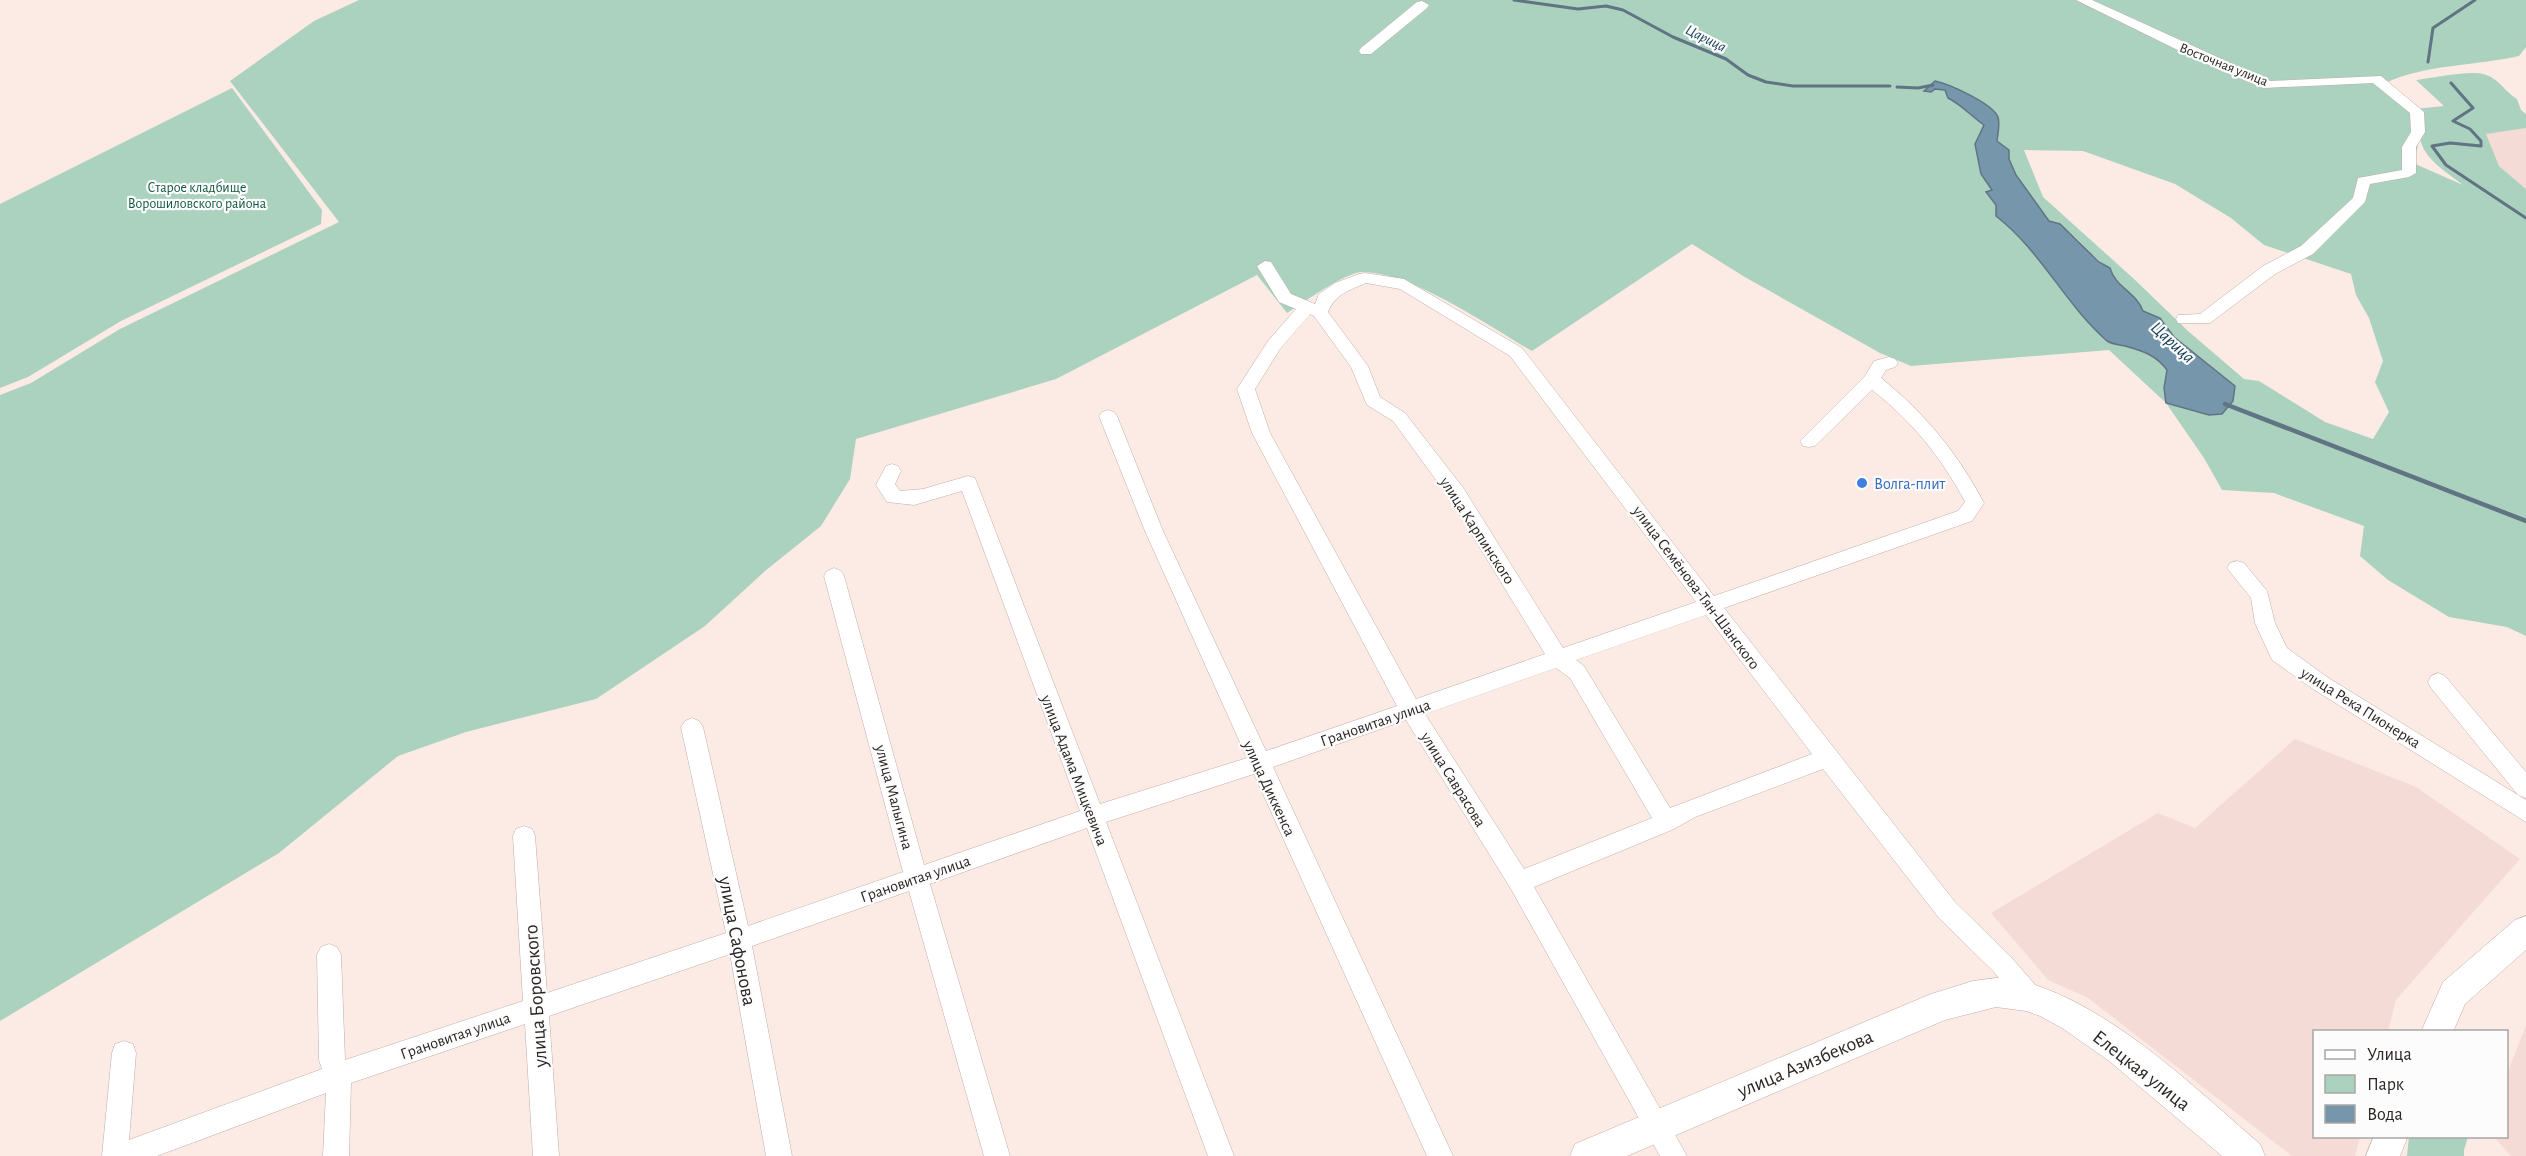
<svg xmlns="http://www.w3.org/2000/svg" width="2526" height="1156" viewBox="0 0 2526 1156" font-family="'Alegreya Sans',sans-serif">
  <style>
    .industrial { fill: #f5dbd6 }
    .green { fill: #abd1bf; fill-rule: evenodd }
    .water { fill: #7696ac; stroke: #607483; stroke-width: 1.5 }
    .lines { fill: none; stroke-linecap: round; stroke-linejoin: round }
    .stream-far1 { stroke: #607483; stroke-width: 3 }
    .stream { stroke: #607483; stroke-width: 4.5 }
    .minor-casing { stroke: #beaea8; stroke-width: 1 }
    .major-casing { stroke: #beaea8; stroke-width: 1 }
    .minor { fill: #fff; fill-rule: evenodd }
    .major { fill: #fff; fill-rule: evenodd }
    .shop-dot { fill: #3f7fe0; stroke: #fcfcfc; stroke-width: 2 }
    .labels { text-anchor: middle; stroke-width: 4.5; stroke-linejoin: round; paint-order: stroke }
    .far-street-label { font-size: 14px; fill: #2b2523; stroke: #fcfcfc }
    .far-park-label { font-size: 14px; fill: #135840; stroke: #fcfcfc }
    .far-water-label { font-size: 15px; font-style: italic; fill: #133d56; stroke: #fcfcfc }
    .shop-label { font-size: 16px; fill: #366cbe; stroke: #fcfcfc; text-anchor: start }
    .street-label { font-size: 16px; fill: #2b2523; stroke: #fcfcfc }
    .water-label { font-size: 18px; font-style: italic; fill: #133d56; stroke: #fcfcfc }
    .near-street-label { font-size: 20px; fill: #2b2523; stroke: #fcfcfc }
  </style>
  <rect width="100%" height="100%" fill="#fcebe5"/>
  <g class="industrial">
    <path d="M2526 128V189L2499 166 2485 134Z"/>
    <path d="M2295 739 2416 787 2520 859 2396 1000 2388 1031 2314 1032V1136L2360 1137 2355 1156H2292L2088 998 2048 980 1991 913 2158 813 2195 828Z"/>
    <path d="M2526 1025V1156H2511L2494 1137 2506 1136 2507 1074Z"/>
  </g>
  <g class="green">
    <path d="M359 0H2526V47L2519 56C2476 66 2426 64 2385 83L2415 109 2444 106 2416 80C2431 78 2471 70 2483 74 2499 78 2504 91 2517 99L2521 110 2526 114V128L2486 134 2499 166 2526 189V636L2507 627 2449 617 2388 580 2360 556 2364 526 2274 493 2222 490 2204 458 2166 403 2109 350 1911 366 1880 353 1743 276 1692 244 1532 351C1487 325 1413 273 1363 272 1345 272 1303 303 1287 313L1257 275 1056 379 856 439 850 479 821 526 765 571 705 626 596 699 466 732 398 756 279 853 0 1021V395L31 383 120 329 339 222 230 81 314 21ZM1935 81 1956 89 1997 141 2009 159 2016 175 2049 221C2073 227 2088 256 2110 268 2115 287 2136 292 2143 311L2160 318 2174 337 2235 386 2209 415 2166 403 2164 388 2167 370C2156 355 2143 351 2125 346 2119 345 2112 344 2107 341 2065 304 2041 251 1996 216V206L1986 192 1992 190 1981 174 1975 144 1984 125C1971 116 1962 105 1948 98L1945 90 1935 89 1924 91ZM2420 138C2424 160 2447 172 2463 185L2413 163ZM2024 150 2083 151 2175 184 2231 218 2264 245 2351 274 2356 295 2369 318 2383 361 2375 382 2389 412 2373 439 2325 422 2259 381 2244 379 2188 331 2134 279 2043 197Z"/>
    <path d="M232 88 322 210 321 224 121 321 28 377 0 388V204Z"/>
    <path d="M2409 1137V1136L2468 1137 2464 1150V1156H2407Z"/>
  </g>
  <path class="water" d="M1935 81C1949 84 1992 103 1998 117 2000 123 1998 134 1997 141L2009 150V159L2016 175 2049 221 2060 224 2099 262 2110 268C2115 287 2136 292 2143 311L2160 318 2174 337 2235 386 2233 401 2222 414 2209 415 2166 403 2164 388 2167 370C2156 355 2143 351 2125 346 2119 345 2112 344 2107 341 2065 304 2041 251 1996 216V205L1986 192 1992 190 1981 174 1975 144 1984 125C1971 116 1962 105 1948 98L1945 90 1935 89 1931 92 1924 91Z"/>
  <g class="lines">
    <g class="stream-far1">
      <path d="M1514 0 1578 9 1606 6 1623 10 1673 37 1726 59 1748 75 1766 82 1793 86H1890"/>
      <path d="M2428 62 2433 28 2475 0"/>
      <path d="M2451 83 2473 108 2453 121 2470 129 2481 141V146L2450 143 2432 146 2446 165 2526 218"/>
      <path d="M1897 87 1918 88 1933 85"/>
    </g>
    <path class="stream" d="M2225 404 2526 521"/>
    <defs>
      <g id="minor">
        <path d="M2076 0H2092L2270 81 2381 76 2424 112 2425 132 2416 147V173L2409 177 2370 184 2365 202 2313 254 2275 274 2210 323H2178L2176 319 2178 315 2200 314 2263 266 2301 246 2353 198 2358 178 2402 170V147L2411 132 2410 113 2373 83 2263 88 2200 61Z"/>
        <path d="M1422 1 1429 5 1427 8 1371 54H1361L1359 51 1361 48 1417 2Z"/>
        <path d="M1265 261 1271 262 1291 294 1315 304 1319 294 1335 283 1359 274 1365 273 1404 279 1522 348 1714 596 1958 511 1965 502C1942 458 1911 420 1872 390L1815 446 1809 447 1803 446 1800 441 1865 376 1874 361 1889 357 1895 359 1898 363 1895 367 1886 370 1881 378C1925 413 1958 454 1984 503L1972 521 1724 608 1955 902 2010 956 2038 988 2041 996 2038 1004 2029 1008 2020 1004 1994 972 1939 918 1823 769 1695 817 1674 829 1534 887 1687 1156H1660L1511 889 1406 720 1273 767 1453 1156H1427L1254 774 1106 822 1234 1156H1208L1087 828 930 884 1010 1156H984L909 891 752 946 792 1156H766L730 954 549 1016 559 1156H533L525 1024 351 1083 349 1156H323L326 1093 157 1156H102L112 1053 115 1044 124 1041 133 1044 136 1053 129 1140 322 1069 319 1060 317 955 321 947 329 944 337 947 341 955 345 1060 523 1001 513 836 516 829 524 826 532 829 535 836 547 993 726 933 681 727 685 721 692 718 699 721 703 727 748 926 903 872 824 576 827 571 834 568 841 571 844 576 924 865 1080 811 962 491 914 505 887 502 876 485 886 466 892 464 898 466 901 471 895 484 900 491 923 489 968 476 975 478 1100 804 1247 758 1145 531 1099 416 1102 412 1108 410 1114 412 1117 416 1163 531 1266 751 1397 706 1252 433 1237 389 1268 341 1296 309 1279 302 1257 266ZM1366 283 1400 289 1510 356 1696 602 1563 648 1464 489 1405 413 1380 397 1368 366 1328 312C1335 294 1350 290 1366 283ZM1310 314 1314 316 1351 367 1367 405 1393 421 1450 499 1545 654 1416 699 1270 433 1255 389 1280 349ZM1706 615 1812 754 1670 808 1584 666 1576 660ZM1556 668 1570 678 1652 818 1524 869 1425 714Z"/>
        <path d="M2237 561 2244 563 2267 591 2275 623 2287 648 2327 677 2526 800V822L2313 689 2272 660 2255 623 2251 598 2227 568 2230 563Z"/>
        <path d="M2438 673 2445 676 2526 772V798L2518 795 2431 688 2428 682 2431 676Z"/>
      </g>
      <g id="major">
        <path d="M2526 916V950L2465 1004 2453 1032H2421L2443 982 2515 920Z"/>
        <path d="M2004 977C2098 993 2189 1083 2260 1144L2265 1156H2222L2108 1060 2062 1028 2040 1016 2026 1011 1996 1007 1945 1020 1627 1156H1570L1575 1144 1931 994 1973 981Z"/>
        <path d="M2374 1136H2408L2400 1156H2366Z"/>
      </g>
    </defs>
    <use href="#minor" class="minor-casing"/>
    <use href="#major" class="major-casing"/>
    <use href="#minor" class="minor"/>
    <use href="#major" class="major"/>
  </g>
  <circle class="shop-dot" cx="1862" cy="483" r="6"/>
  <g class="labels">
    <g class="far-street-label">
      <text transform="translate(2224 64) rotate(22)" y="5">Восточная улица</text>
    </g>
    <g class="far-park-label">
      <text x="197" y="192">Старое кладбище<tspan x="197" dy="16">Ворошиловского района</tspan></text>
    </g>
    <g class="far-water-label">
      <text transform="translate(1706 38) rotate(27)" y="5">Царица</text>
    </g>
    <g class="shop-label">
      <text x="1874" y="489">Волга-плит</text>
    </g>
    <g class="street-label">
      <text transform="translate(1478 530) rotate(57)" y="6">улица Карпинского</text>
      <text transform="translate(1697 587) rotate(53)" y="6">улица Семёнова-Тян-Шанского</text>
      <text transform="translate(2361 707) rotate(32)" y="6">улица Река Пионерка</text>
      <text transform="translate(1375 722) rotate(-19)" y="6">Грановитая улица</text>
      <text transform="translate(1075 770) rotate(69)" y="6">улица Адама Мицкевича</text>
      <text transform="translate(1454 779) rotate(58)" y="6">улица Саврасова</text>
      <text transform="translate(1270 788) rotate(65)" y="6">улица Диккенса</text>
      <text transform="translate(895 797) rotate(75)" y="6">улица Малыгина</text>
      <text transform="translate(915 878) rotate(-19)" y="6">Грановитая улица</text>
      <text transform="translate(455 1035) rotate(-19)" y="6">Грановитая улица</text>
    </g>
    <g class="water-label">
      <text transform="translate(2173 342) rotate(42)" y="6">Царица</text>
    </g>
    <g class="near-street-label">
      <text transform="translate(738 941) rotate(79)" y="7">улица Сафонова</text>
      <text transform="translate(535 996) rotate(-94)" y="7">улица Боровского</text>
      <text transform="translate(1805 1063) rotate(-23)" y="7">улица Азизбекова</text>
      <text transform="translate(2142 1070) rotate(38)" y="7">Елецкая улица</text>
    </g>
  </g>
  <rect x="2313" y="1030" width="195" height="108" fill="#fcfcfc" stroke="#a8a6a5" stroke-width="1.5"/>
  <rect x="2325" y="1050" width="30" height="9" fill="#ffffff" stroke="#a8a6a5" stroke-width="1.5"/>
  <text x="2367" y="1060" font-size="18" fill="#2b2523">Улица</text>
  <rect x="2325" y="1075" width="30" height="18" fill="#abd1bf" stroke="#a8a6a5" stroke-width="1.5"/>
  <text x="2367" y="1090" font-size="18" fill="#2b2523">Парк</text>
  <rect x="2325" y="1105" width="30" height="18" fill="#7696ac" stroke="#a8a6a5" stroke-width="1.5"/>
  <text x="2367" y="1120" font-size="18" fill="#2b2523">Вода</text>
</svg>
